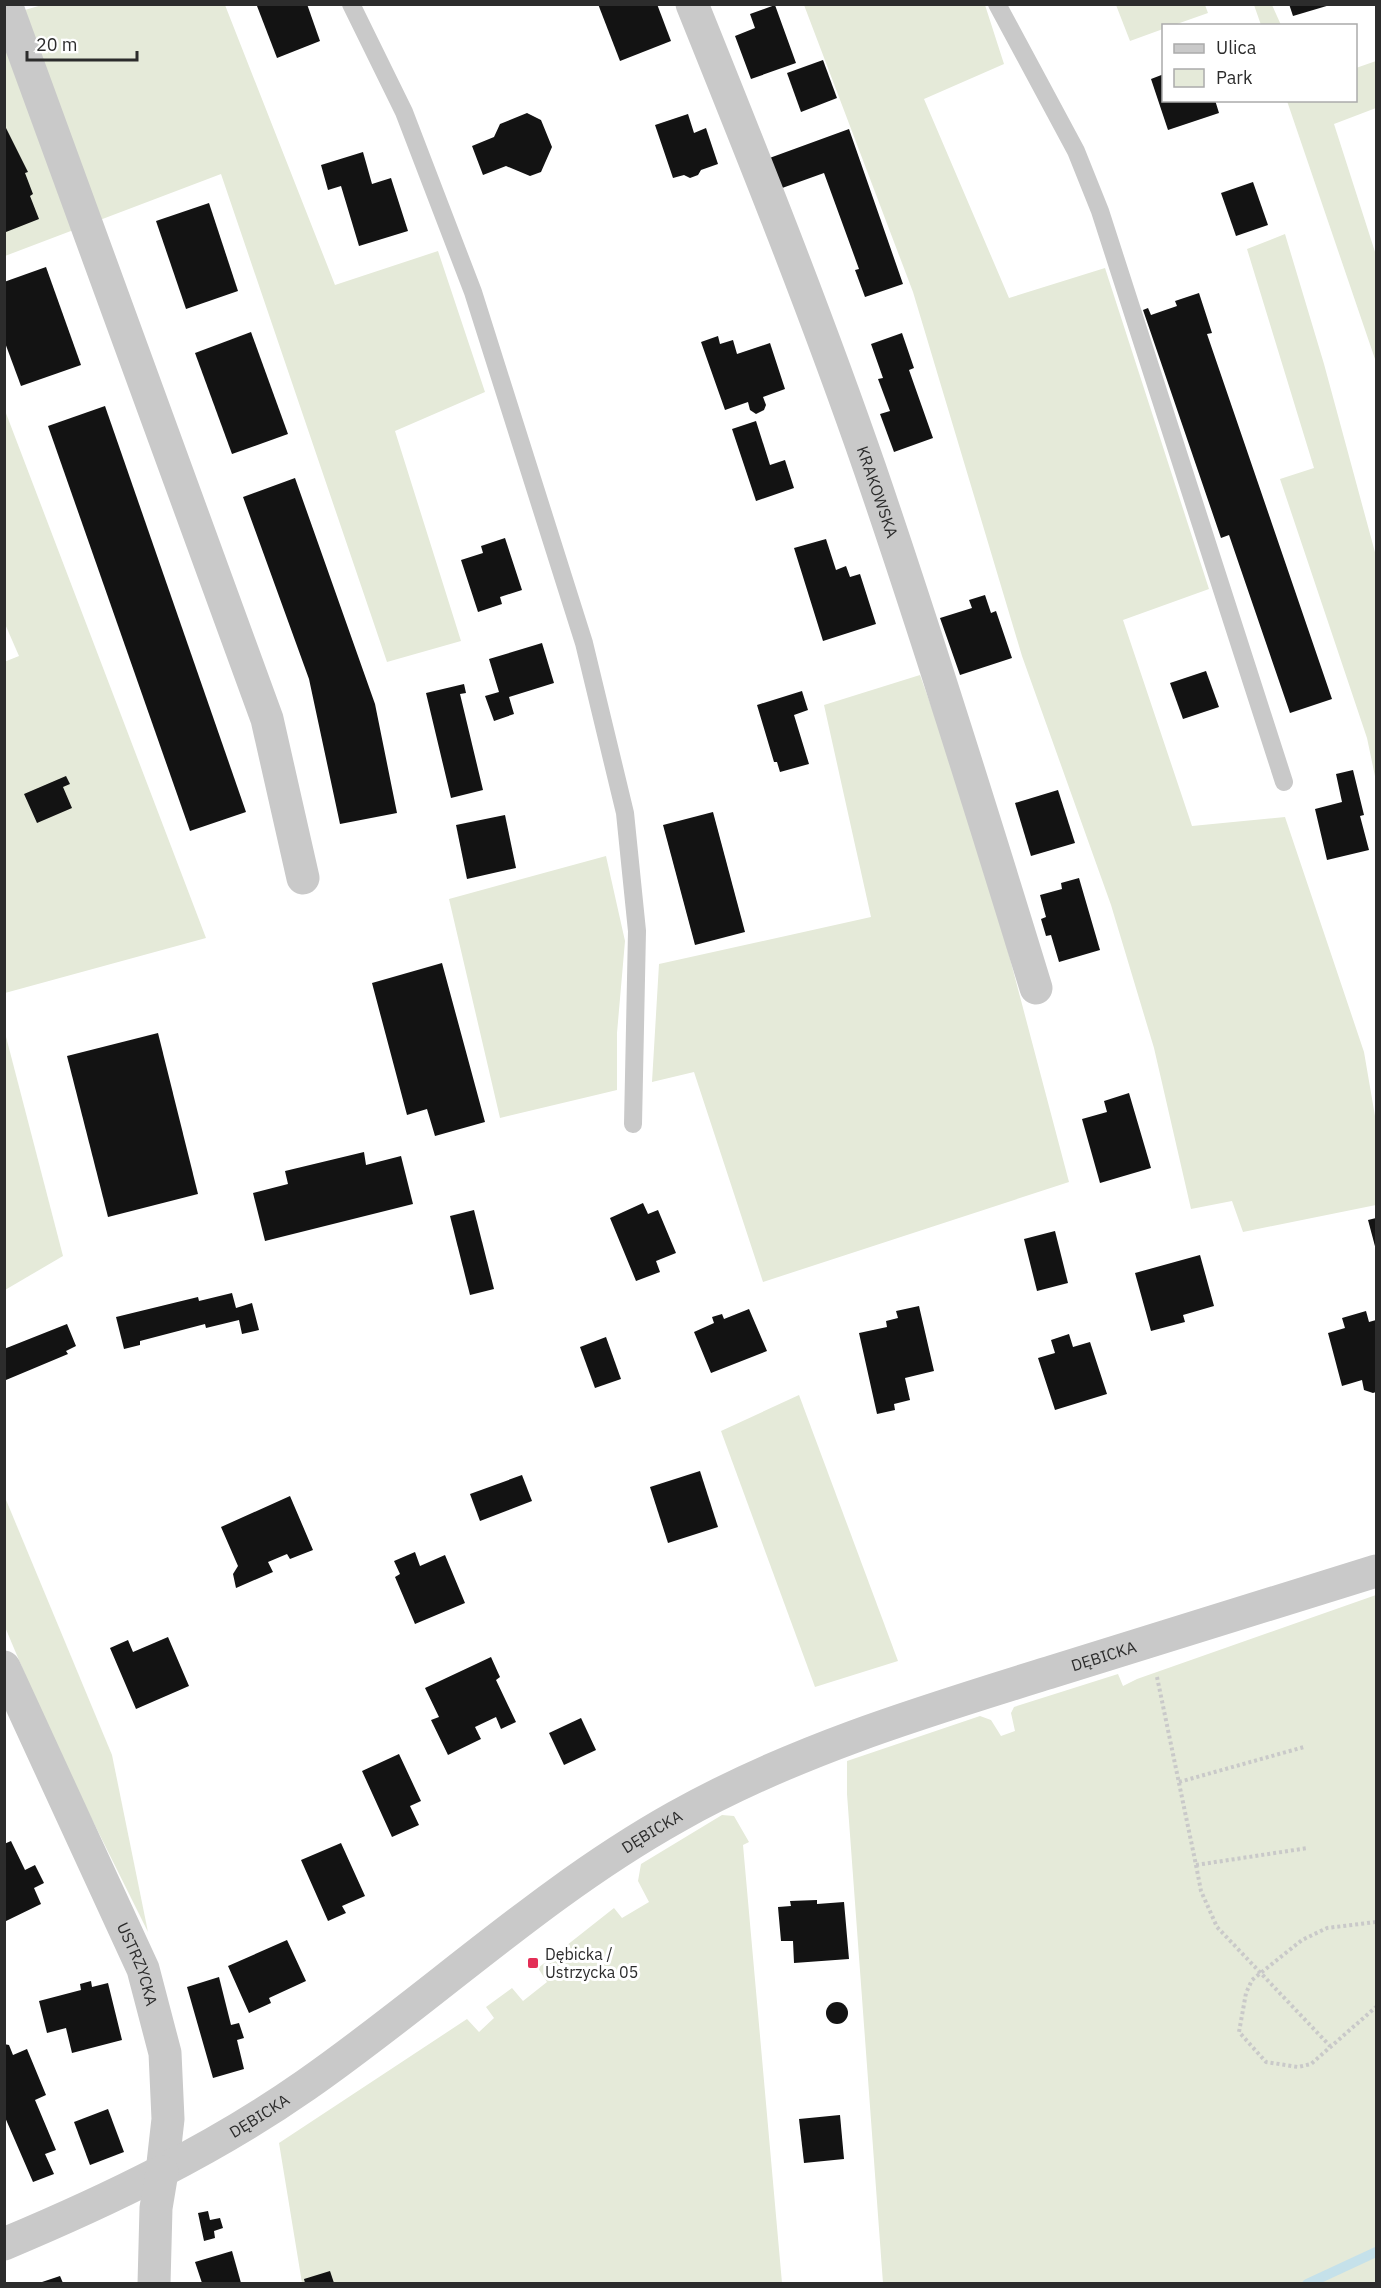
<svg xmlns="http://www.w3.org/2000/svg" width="1381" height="2288" viewBox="0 0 1381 2288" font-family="'IBM Plex Sans',sans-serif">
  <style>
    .green { fill: #e5ead9 }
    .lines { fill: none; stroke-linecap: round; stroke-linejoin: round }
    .stream { stroke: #c5e1ea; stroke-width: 10 }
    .building { fill: #131313 }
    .path { stroke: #c9c9c9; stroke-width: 4; stroke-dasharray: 3 3; stroke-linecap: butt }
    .service { stroke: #c9c9c9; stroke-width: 18 }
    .minor { stroke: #c9c9c9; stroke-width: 33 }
    .tertiary { stroke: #c9c9c9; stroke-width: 33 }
    .poi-dot { fill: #e32e56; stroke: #fff; stroke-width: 2 }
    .labels { text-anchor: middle; stroke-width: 6; stroke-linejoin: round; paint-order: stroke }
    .street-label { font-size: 16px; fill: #2c2c2c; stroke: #fff }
    .poi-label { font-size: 16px; fill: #2c2c2c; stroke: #fff; text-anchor: start }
  </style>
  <rect width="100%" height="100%" fill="#fff"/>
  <g class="green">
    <path d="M42 5H225L335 285 438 251 485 392 395 431 461 641 387 662 221 174 5 256 4 16Z"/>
    <path d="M804 5H985L1004 64 924 99 1009 298 1105 268 1209 589 1123 620 1192 826 1285 817 1364 1052 1376 1122V1205L1243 1232 1232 1201 1191 1209 1154 1048 1111 905 1022 656 913 292Z"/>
    <path d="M1116 5H1205L1208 13 1174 25 1164 26 1163 29 1130 41Z"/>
    <path d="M1254 5H1272L1281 25H1261Z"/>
    <path d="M1376 61V108L1334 124 1376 255V362L1287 101 1356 100V68Z"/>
    <path d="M1285 234 1324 364 1376 556V781L1367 738 1280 479 1314 468 1247 249Z"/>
    <path d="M4 408 206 938 5 993 4 662 19 656 5 624Z"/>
    <path d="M920 675 977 834 1069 1182 763 1282 694 1072 652 1082 659 964 871 917 824 705Z"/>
    <path d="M606 856 625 941 617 1033V1090L500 1118 449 899Z"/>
    <path d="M4 1029 63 1256 5 1290H4Z"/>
    <path d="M799 1395 898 1661 815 1687 721 1431Z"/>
    <path d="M4 1495 112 1755 148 1932 54 1743 5 1627Z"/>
    <path d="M1376 1595V2283H883L847 1794V1761L980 1716 991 1720 1001 1736 1015 1731 1011 1713 1014 1707 1118 1674 1123 1686 1137 1679Z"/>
    <path d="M722 1815 734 1816 749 1842 743 1845 782 2283H302L279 2143 467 2019 479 2032 494 2018 486 2007 512 1988 523 2001 547 1982 538 1968 614 1908 622 1918 649 1902 638 1881 641 1864Z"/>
  </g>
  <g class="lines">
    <path class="stream" d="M1307 2284 1376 2252"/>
  </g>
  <g class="building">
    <path d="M261 4H307L320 41 277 58 257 6Z"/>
    <path d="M598 4H657L671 41 620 61Z"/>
    <path d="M1289 4H1330V5L1293 16Z"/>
    <path d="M775 5 796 63 751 79 735 36 755 28 750 14Z"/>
    <path d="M823 60 837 98 801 112 787 73Z"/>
    <path d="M1164 74V100H1215L1219 113 1168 130 1151 79Z"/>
    <path d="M527 113 541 120 552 147 541 172 530 176 506 166 483 175 472 146 494 137 500 124Z"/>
    <path d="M688 114 694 133 706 128 718 164 701 170 698 175 690 178 684 175 673 178 655 125Z"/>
    <path d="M4 124 28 172 25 173 33 194 30 196 39 219 6 232Z"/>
    <path d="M849 129 903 284 865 297 855 270 859 269 824 173 771 192 761 161Z"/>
    <path d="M363 152 372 184 391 178 408 231 359 246 341 186 328 190 321 165Z"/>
    <path d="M1253 182 1268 225 1236 236 1221 193Z"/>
    <path d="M209 203 238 291 186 309 156 221Z"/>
    <path d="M46 267 81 365 21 386 4 340V282Z"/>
    <path d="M1199 293 1212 333 1207 334 1332 699 1290 713 1229 535 1221 538 1143 310 1148 308 1151 315 1177 306 1175 301Z"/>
    <path d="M251 332 288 434 232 454 195 353Z"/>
    <path d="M902 333 914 368 909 370 933 438 894 452 880 414 890 411 878 379 883 378 871 344Z"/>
    <path d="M718 336 720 344 733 340 737 354 770 343 785 389 763 397 766 405 764 410 756 414 750 410 748 402 725 410 701 342Z"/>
    <path d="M105 406 246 812 190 831 48 426Z"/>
    <path d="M756 421 770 465 785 460 794 488 756 501 732 429Z"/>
    <path d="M295 478 375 704 397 813 340 824 309 679 243 497Z"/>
    <path d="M505 538 522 590 500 597 502 604 478 612 461 560 483 553 481 546Z"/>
    <path d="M826 539 836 570 846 566 850 577 860 574 876 624 823 641 794 548Z"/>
    <path d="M985 595 991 613 996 611 1012 658 960 675 940 618 972 608 969 600Z"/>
    <path d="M542 643 554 683 509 697 514 714 494 721 485 696 499 692 489 659Z"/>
    <path d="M1206 671 1219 707 1183 719 1170 683Z"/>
    <path d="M464 684 466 693 460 694 483 790 451 798 426 693Z"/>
    <path d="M802 691 808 710 794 715 809 764 780 772 777 762H774L757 705Z"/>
    <path d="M1353 770 1364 815 1360 816 1369 850 1327 860 1315 809 1342 802 1336 774Z"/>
    <path d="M66 776 70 784 63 787 72 808 37 823 24 794Z"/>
    <path d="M1058 790 1075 843 1031 856 1015 803Z"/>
    <path d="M713 812 745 932 695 945 663 825Z"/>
    <path d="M505 815 516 868 467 879 456 825Z"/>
    <path d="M1079 878 1100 950 1059 962 1051 935 1046 936 1041 919 1046 917 1040 895 1062 889 1061 883Z"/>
    <path d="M442 963 485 1122 435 1136 427 1109 407 1115 372 983Z"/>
    <path d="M158 1033 198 1194 108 1217 67 1056Z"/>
    <path d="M1129 1093 1151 1168 1100 1183 1082 1119 1107 1112 1104 1101Z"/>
    <path d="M364 1152 366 1165 401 1156 413 1204 265 1241 253 1193 288 1184 285 1171Z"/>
    <path d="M643 1203 648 1214 658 1210 676 1253 656 1261 660 1272 636 1281 610 1218Z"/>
    <path d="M474 1210 494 1289 470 1295 450 1216Z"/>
    <path d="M1376 1218V1250L1368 1220Z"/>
    <path d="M1055 1231 1068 1283 1037 1291 1024 1239Z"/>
    <path d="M1200 1255 1214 1306 1183 1315 1185 1322 1151 1331 1135 1273Z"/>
    <path d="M232 1293 236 1308 252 1303 259 1330 242 1334 239 1320 206 1328 205 1324 140 1341V1345L124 1349 116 1317 198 1297 199 1301Z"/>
    <path d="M919 1306 934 1371 905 1378 910 1400 894 1404 895 1410 877 1414 859 1333 887 1327 886 1321 898 1318 896 1311Z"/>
    <path d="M749 1309 767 1351 711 1373 694 1332 714 1323 712 1317 722 1314 724 1319Z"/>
    <path d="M1366 1311 1369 1322 1376 1320V1392L1373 1393 1364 1390 1362 1380 1342 1386 1328 1333 1345 1328 1342 1318Z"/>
    <path d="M67 1324 76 1346 66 1351 68 1354 6 1380 4 1349Z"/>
    <path d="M1069 1334 1073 1347 1090 1342 1107 1394 1055 1410 1038 1358 1055 1353 1051 1340Z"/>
    <path d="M606 1337 621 1379 595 1388 580 1347Z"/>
    <path d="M700 1471 718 1527 668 1543 650 1487Z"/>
    <path d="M522 1475 532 1501 480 1521 470 1494Z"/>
    <path d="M290 1496 313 1550 290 1559 287 1554 268 1562 273 1572 236 1588 233 1574 238 1566 221 1527Z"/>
    <path d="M415 1552 420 1566 445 1555 465 1603 415 1624 395 1577 400 1574 394 1561Z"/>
    <path d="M168 1637 189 1686 136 1709 110 1648 128 1640 133 1652Z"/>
    <path d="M491 1657 500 1677 496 1680 516 1722 501 1729 496 1717 475 1727 481 1739 448 1755 431 1720 439 1717 425 1688Z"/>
    <path d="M581 1718 596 1750 564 1765 549 1733Z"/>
    <path d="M399 1754 421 1801 410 1806 419 1825 392 1837 362 1771Z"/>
    <path d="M11 1841 25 1870 35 1865 44 1883 34 1888 41 1904 4 1922V1844Z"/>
    <path d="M341 1843 365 1896 342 1906 346 1913 328 1921 301 1860Z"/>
    <path d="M817 1900V1904L844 1902 849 1959 794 1963 793 1941H781L778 1907 791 1906 790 1901Z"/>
    <path d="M287 1940 306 1981 269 1998 271 2003 249 2013 228 1966Z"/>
    <path d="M219 1977 231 2025 239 2023 244 2038 237 2040 244 2069 213 2078 187 1987Z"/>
    <path d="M91 1981 92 1987 108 1983 122 2040 72 2053 66 2028 47 2033 39 2001 81 1990 80 1984Z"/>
    <circle cx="837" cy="2013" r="11"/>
    <path d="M4 2044 9 2045 13 2055 27 2049 46 2095 35 2100 56 2150 45 2154 54 2174 33 2182 4 2115Z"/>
    <path d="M108 2109 124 2152 90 2165 74 2122Z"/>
    <path d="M840 2115 844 2159 804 2163 799 2119Z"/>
    <path d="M208 2211 210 2220 220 2218 223 2228 214 2231 215 2238 204 2241 198 2213Z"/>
    <path d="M232 2251 241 2283H202L195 2262Z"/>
    <path d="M330 2271 334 2283H305L304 2279Z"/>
    <path d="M60 2276 63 2283H39Z"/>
  </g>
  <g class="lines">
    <g class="path">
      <path d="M1157 1677 1196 1865 1308 1848"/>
      <path d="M1179 1782 1304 1747"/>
      <path d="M1196 1865 1201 1891 1217 1927 1330 2046"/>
      <path d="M1376 1922 1327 1928 1302 1940 1252 1980 1246 1993 1239 2032 1266 2062 1298 2067 1311 2064 1376 2007"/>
    </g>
    <g class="service">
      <path d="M351 4 404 112 473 292 584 643 625 813 637 931 633 1124"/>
      <path d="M997 4 1076 151 1100 211 1284 782"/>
    </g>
    <g class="minor">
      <path d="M6 4 267 719 303 878"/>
      <path id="s1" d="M692 4C754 158 816 313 870 469 929 641 983 815 1036 988"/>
      <path id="s2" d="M4 1667 143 1969 165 2053 168 2119 162 2172"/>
    </g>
    <g class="tertiary">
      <path id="s3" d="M4 2244C109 2200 213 2150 306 2085 431 1998 542 1892 676 1817 793 1751 922 1712 1051 1672 1160 1639 1268 1604 1376 1571"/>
      <path d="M154 2284 156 2208 162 2172"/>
    </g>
  </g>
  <rect class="poi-dot" x="527" y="1957" width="12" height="12" rx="3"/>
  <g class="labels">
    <g class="street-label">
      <text dy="6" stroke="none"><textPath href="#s1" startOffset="522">KRAKOWSKA</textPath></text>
      <text dy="6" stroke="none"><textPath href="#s3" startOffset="1257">DĘBICKA</textPath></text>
      <text dy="6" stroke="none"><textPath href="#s3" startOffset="771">DĘBICKA</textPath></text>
      <text dy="6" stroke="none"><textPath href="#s2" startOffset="326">USTRZYCKA</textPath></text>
      <text dy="6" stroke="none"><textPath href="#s3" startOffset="286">DĘBICKA</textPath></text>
    </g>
    <g class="poi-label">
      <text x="545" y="1960">Dębicka /<tspan x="545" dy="18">Ustrzycka 05</tspan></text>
    </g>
  </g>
  <rect width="1381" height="2288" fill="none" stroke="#2c2c2c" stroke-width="12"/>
  <rect x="1162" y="24" width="195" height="78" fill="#ffffff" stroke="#ababab" stroke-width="1.5"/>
  <rect x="1174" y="44" width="30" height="9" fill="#c9c9c9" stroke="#ababab" stroke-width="1.5"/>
  <text x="1216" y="54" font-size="18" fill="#2c2c2c">Ulica</text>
  <rect x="1174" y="69" width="30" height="18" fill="#e5ead9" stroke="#ababab" stroke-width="1.5"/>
  <text x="1216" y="84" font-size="18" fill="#2c2c2c">Park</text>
  <path d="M27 51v9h110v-9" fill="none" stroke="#2c2c2c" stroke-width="3"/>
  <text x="36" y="51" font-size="18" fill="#2c2c2c" stroke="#ffffff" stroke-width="4.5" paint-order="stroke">20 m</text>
</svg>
